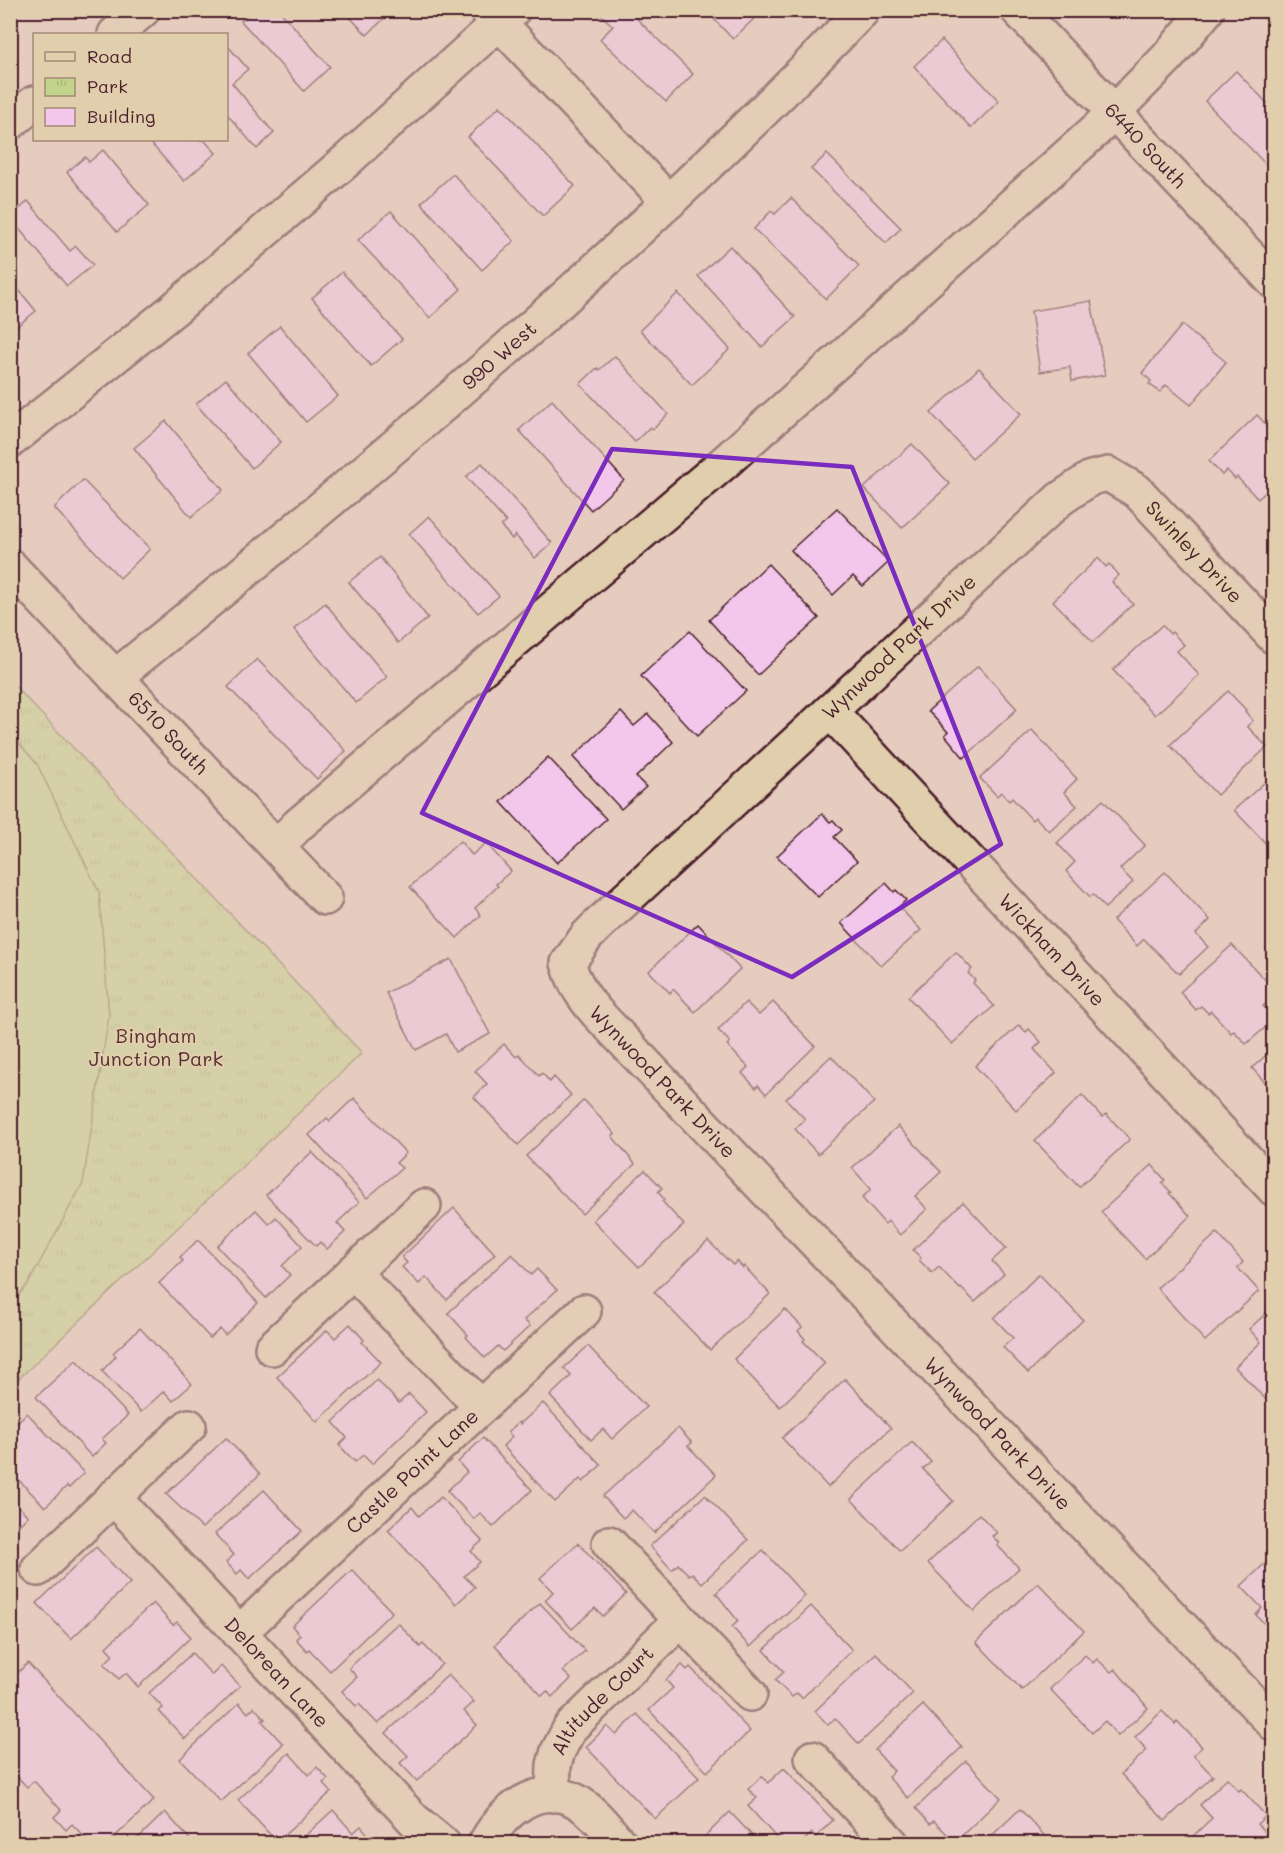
<svg xmlns="http://www.w3.org/2000/svg" width="1284" height="1854" viewBox="0 0 1284 1854" font-family="Mali,sans-serif">
  <style>
    .park { fill: url(#park-tufts); stroke: #867a5a; stroke-width: 1.5 }
    .pitch { fill: #c2d489; stroke: #867a5a; stroke-width: 1.5 }
    .building { fill: #f3c7ec; stroke: #4a1f2b; stroke-width: 1.5 }
    .lines { fill: none; stroke-linecap: round; stroke-linejoin: round }
    .minor-casing { stroke: #4a1f2b; stroke-width: 38 }
    .minor { stroke: #e1ceac; stroke-width: 33 }
    .marked { fill: none; stroke: #7b2cbf; stroke-width: 4.5; stroke-linejoin: round }
    .labels { text-anchor: middle; stroke-width: 4.5; stroke-linejoin: round; paint-order: stroke }
    .street-label { font-size: 20px; fill: #4a1f2b; stroke: #e1ceac }
    .park-label { font-size: 20px; fill: #563134; stroke: #e1ceac }
  </style>
  <defs>
    <pattern id="park-tufts" width="24" height="20" patternUnits="userSpaceOnUse" patternTransform="scale(1.5)"><rect width="24" height="20" fill="#c2d489"/><path d="M3 7l-1-3M5 7V3M7 7l1-3M15 17l-1-3M17 17v-4M19 17l1-3" fill="none" stroke="#a8b676"/></pattern>
  </defs>
  <rect width="100%" height="100%" fill="#e6ccbf"/>
  <filter id="ink" filterUnits="userSpaceOnUse"><feTurbulence type="fractalNoise" baseFrequency=".0167" numOctaves="2"/><feDisplacementMap in="SourceGraphic" scale="12" xChannelSelector="R" yChannelSelector="G"/><feConvolveMatrix kernelMatrix="1 2 1 2 8 2 1 2 1" color-interpolation-filters="sRGB"/></filter>
  <g filter="url(#ink)">
    <path class="park" d="M11 682 362 1053 11 1386Z"/>
    <path class="pitch" d="M10 733 37 764 99 892 109 1015 83 1183 28 1284 11 1304Z"/>
    <g class="building">
      <path d="M252 10H279L330 67 304 91 241 21Z"/>
      <path d="M343 10H393L367 35Z"/>
      <path d="M596 10H628L693 74 666 102 600 39 613 26Z"/>
      <path d="M691 10H763L733 39 707 12 700 19Z"/>
      <path d="M942 40 999 101 971 128 914 66Z"/>
      <path d="M226 44 248 69 232 83 274 133 257 149 226 113Z"/>
      <path d="M1236 71 1274 110V173L1205 101Z"/>
      <path d="M500 106 575 186 543 216 468 137Z"/>
      <path d="M148 140H204L216 153 184 181Z"/>
      <path d="M103 150 149 205 117 232 67 172 85 157 89 162Z"/>
      <path d="M827 154 901 228 886 243 811 169Z"/>
      <path d="M453 174 514 241 482 270 421 203Z"/>
      <path d="M791 198 859 266 826 299 754 229 771 211 775 214Z"/>
      <path d="M28 201 70 251 76 246 93 265 67 286 10 218Z"/>
      <path d="M391 211 461 289 430 318 358 240Z"/>
      <path d="M730 246 795 317 762 347 698 276Z"/>
      <path d="M342 272 402 339 371 366 312 298Z"/>
      <path d="M10 279 36 311 10 332Z"/>
      <path d="M678 293 730 349 692 385 640 330Z"/>
      <path d="M1091 301 1105 375 1072 381 1070 367 1040 372 1031 311Z"/>
      <path d="M1182 325 1226 362 1191 405 1166 385 1160 392 1149 384 1151 381 1142 373Z"/>
      <path d="M280 326 338 396 306 422 248 353Z"/>
      <path d="M615 356 668 414 653 429 650 427 635 442 580 384 597 368 599 370Z"/>
      <path d="M979 368 1021 414 972 458 931 413Z"/>
      <path d="M226 379 281 442 252 468 196 404Z"/>
      <path d="M552 400 624 480 591 510 519 430Z"/>
      <path d="M1257 415 1274 433V484L1258 499 1237 477 1235 479 1227 470 1222 475 1209 461Z"/>
      <path d="M166 421 223 490 191 517 134 448Z"/>
      <path d="M912 444 950 484 902 528 864 488Z"/>
      <path d="M482 463 552 543 535 558 515 535 512 539 501 526 506 522 466 477Z"/>
      <path d="M83 480 150 549 120 578 54 508Z"/>
      <path d="M837 508 889 562 863 586 853 576 833 595 791 550Z"/>
      <path d="M429 516 499 596 478 613 409 534Z"/>
      <path d="M380 557 428 618 398 643 349 582Z"/>
      <path d="M1098 558 1106 567 1109 564 1119 575 1112 582 1133 604 1093 642 1053 601Z"/>
      <path d="M768 564 819 618 758 675 709 620Z"/>
      <path d="M325 603 387 677 356 703 294 629Z"/>
      <path d="M1162 625 1170 634 1172 632 1184 645 1177 651 1199 675 1155 715 1113 670Z"/>
      <path d="M690 631 746 691 697 736 641 676Z"/>
      <path d="M257 659 346 751 317 779 228 687Z"/>
      <path d="M978 666 1017 709 964 758 945 735 948 732 928 711Z"/>
      <path d="M1228 691 1246 710 1245 711 1253 721 1247 726 1267 747 1217 795 1170 745Z"/>
      <path d="M621 712 634 726 648 714 673 742 636 777 646 787 621 809 573 757Z"/>
      <path d="M1032 730 1077 779 1064 792 1077 806 1049 831 1035 817 1032 820 1012 798 1009 801 1001 792 997 796 980 778Z"/>
      <path d="M548 757 606 819 557 863 501 802Z"/>
      <path d="M1274 774V852L1234 810Z"/>
      <path d="M1103 800 1145 845 1120 869 1133 882 1105 908 1093 894 1090 897 1066 871 1075 862 1057 843Z"/>
      <path d="M822 814 830 822 833 820 842 830 834 837 857 861 818 897 777 856Z"/>
      <path d="M460 841 472 855 486 843 511 871 496 884 498 886 475 908 481 915 457 938 410 887Z"/>
      <path d="M1165 872 1210 920 1196 934 1208 947 1179 974 1144 939 1137 946 1113 920Z"/>
      <path d="M886 883 894 892 896 890 906 900 899 907 921 930 881 966 841 923Z"/>
      <path d="M698 924 740 969 695 1012 673 989 670 993 649 971Z"/>
      <path d="M1232 945 1274 989V996L1263 1006 1274 1017V1020L1246 1044 1234 1031 1231 1033 1211 1011 1208 1013 1201 1006 1196 1010 1180 992Z"/>
      <path d="M956 952 972 969 968 973 975 980 973 983 994 1006 952 1044 908 997Z"/>
      <path d="M451 959 490 1034 455 1052 446 1034 416 1050 386 993Z"/>
      <path d="M746 1002 759 1015 773 1002 815 1046 766 1094 758 1085 756 1088 742 1073 748 1067 727 1045 730 1042 718 1030Z"/>
      <path d="M1019 1025 1026 1032 1029 1029 1041 1042 1034 1049 1056 1073 1016 1110 975 1066Z"/>
      <path d="M504 1044 516 1057 519 1054 539 1076 542 1073 550 1082 554 1077 571 1095 518 1145 474 1097 487 1084 475 1071Z"/>
      <path d="M1274 1048V1088L1272 1090 1252 1068Z"/>
      <path d="M831 1056 874 1102 818 1154 795 1129 805 1119 786 1099Z"/>
      <path d="M1082 1095 1102 1117 1106 1114 1130 1139 1079 1187 1035 1141Z"/>
      <path d="M354 1098 406 1153 396 1163 402 1168 367 1198 309 1135 327 1118 330 1121Z"/>
      <path d="M584 1100 615 1134 612 1136 635 1164 582 1214 526 1156Z"/>
      <path d="M898 1126 941 1172 915 1196 927 1209 900 1235 888 1221 885 1224 862 1198 871 1189 852 1168Z"/>
      <path d="M312 1152 359 1202 337 1223 345 1232 327 1249 320 1242 316 1246 266 1195Z"/>
      <path d="M1152 1165 1165 1180 1162 1183 1171 1192 1169 1193 1190 1216 1145 1259 1101 1212Z"/>
      <path d="M645 1170 662 1188 658 1192 664 1199 662 1201 684 1225 639 1267 593 1220Z"/>
      <path d="M963 1202 1006 1248 992 1261 1004 1274 975 1302 961 1288 960 1289 939 1267 932 1273 919 1260 921 1258 913 1250Z"/>
      <path d="M454 1208 495 1254 447 1300 426 1277 419 1284 402 1267 407 1263 402 1257Z"/>
      <path d="M256 1210 269 1224 276 1217 302 1246 282 1266 290 1275 266 1298 217 1246Z"/>
      <path d="M1217 1233 1243 1262 1238 1268 1259 1291 1205 1341 1157 1288Z"/>
      <path d="M198 1240 258 1303 225 1335 220 1329 210 1338 159 1283 183 1261 180 1257Z"/>
      <path d="M708 1241 733 1265 737 1261 743 1268 744 1266 770 1294 710 1350 654 1292Z"/>
      <path d="M512 1254 531 1275 537 1269 557 1290 524 1320 530 1326 503 1351 498 1346 485 1358 466 1337 468 1335 448 1313Z"/>
      <path d="M1039 1274 1083 1320 1028 1373 1003 1347 1013 1338 994 1318Z"/>
      <path d="M1274 1306V1408L1235 1367 1261 1342 1249 1329Z"/>
      <path d="M785 1309 802 1327 798 1331 805 1339 803 1341 825 1363 780 1407 734 1359Z"/>
      <path d="M350 1324 364 1340 362 1342 381 1362 317 1422 277 1377 327 1330 335 1338Z"/>
      <path d="M140 1328 192 1384 173 1401 164 1391 141 1412 102 1371 116 1356 113 1353Z"/>
      <path d="M588 1346 646 1407 612 1439 603 1429 591 1440 550 1396 571 1376 564 1368Z"/>
      <path d="M76 1360 128 1415 102 1439 106 1443 92 1457 36 1397Z"/>
      <path d="M845 1379 891 1428 828 1487 782 1438Z"/>
      <path d="M377 1380 399 1403 409 1394 426 1412 372 1464 363 1455 355 1462 339 1445 347 1438 333 1422Z"/>
      <path d="M543 1403 601 1465 583 1482 580 1479 555 1502 503 1446 512 1437 508 1432 519 1422 520 1424Z"/>
      <path d="M27 1413 84 1473 69 1488 67 1486 45 1507 10 1471V1429Z"/>
      <path d="M678 1428 692 1443 688 1446 716 1475 654 1533 632 1510 623 1518 603 1496Z"/>
      <path d="M226 1438 260 1474 202 1528 166 1494Z"/>
      <path d="M483 1438 532 1490 493 1527 480 1513 474 1519 447 1491 467 1472 458 1462Z"/>
      <path d="M912 1442 931 1462 923 1469 953 1501 900 1551 851 1499Z"/>
      <path d="M264 1490 302 1531 249 1579 241 1570 237 1574 226 1562 234 1555 215 1534Z"/>
      <path d="M705 1495 748 1540 702 1583 692 1573 689 1575 678 1564 672 1570 650 1546Z"/>
      <path d="M441 1497 482 1541 471 1551 480 1562 464 1576 475 1587 456 1604 388 1530 412 1507 419 1516Z"/>
      <path d="M10 1498 28 1516 10 1534Z"/>
      <path d="M979 1514 997 1533 992 1536 999 1543 997 1545 1019 1568 974 1611 928 1563Z"/>
      <path d="M578 1543 626 1594 603 1616 595 1608 572 1629 545 1600 553 1592 540 1578Z"/>
      <path d="M96 1547 130 1583 71 1639 37 1603Z"/>
      <path d="M763 1550 805 1596 750 1647 732 1627 738 1621 716 1593Z"/>
      <path d="M1274 1555V1629L1271 1626 1269 1628 1256 1615 1262 1608 1241 1586Z"/>
      <path d="M352 1570 392 1612 330 1671 309 1649 307 1651 296 1639 300 1635 292 1626Z"/>
      <path d="M1038 1583 1084 1631 1022 1690 976 1642Z"/>
      <path d="M153 1603 173 1625 177 1622 191 1637 138 1687 126 1673 119 1679 104 1664 113 1655 106 1647Z"/>
      <path d="M540 1603 585 1651 563 1671 571 1679 552 1697 547 1691 542 1696 495 1645Z"/>
      <path d="M811 1606 852 1650 802 1698 797 1693 792 1697 775 1680 784 1672 764 1650Z"/>
      <path d="M398 1623 420 1647 423 1644 442 1664 378 1724 359 1704 356 1706 342 1691 357 1677 349 1668Z"/>
      <path d="M192 1653 212 1675 221 1666 240 1686 185 1739 159 1711 163 1708 149 1693Z"/>
      <path d="M876 1653 913 1693 859 1744 835 1718 828 1725 815 1711Z"/>
      <path d="M1085 1655 1093 1663 1097 1659 1111 1672 1115 1669 1148 1708 1118 1736 1105 1721 1092 1733 1050 1689Z"/>
      <path d="M28 1663 154 1800 107 1844H91L72 1824 66 1830 54 1817 61 1810 34 1781 27 1787 10 1769V1680Z"/>
      <path d="M682 1665 687 1670 690 1667 750 1731 707 1772 649 1710 673 1688 666 1680Z"/>
      <path d="M448 1675 474 1702 464 1711 477 1725 417 1781 400 1763 408 1756 386 1733Z"/>
      <path d="M239 1703 248 1713 254 1707 265 1719 262 1721 283 1744 221 1802 180 1759Z"/>
      <path d="M923 1705 962 1747 908 1798 888 1777 894 1771 875 1750Z"/>
      <path d="M1162 1711 1175 1724 1177 1721 1202 1747 1193 1755 1213 1776 1165 1821 1121 1774 1147 1750 1135 1737Z"/>
      <path d="M637 1714 699 1778 655 1819 586 1747 607 1726 616 1735Z"/>
      <path d="M289 1753 309 1775 317 1767 328 1779 323 1783 331 1792 277 1842 238 1800Z"/>
      <path d="M966 1761 1001 1798 955 1842 934 1821 930 1824 916 1808Z"/>
      <path d="M784 1768 833 1820 816 1837 812 1833 800 1844H782L748 1806 757 1798 748 1789 762 1776 768 1783Z"/>
      <path d="M1227 1778 1239 1791 1241 1789 1266 1816 1257 1824 1274 1841V1844H1188L1187 1842 1212 1818 1200 1805Z"/>
      <path d="M1020 1809 1052 1844H983Z"/>
      <path d="M333 1810 353 1833 361 1826 370 1837 365 1842 367 1844H296Z"/>
      <path d="M165 1812 194 1844H132Z"/>
      <path d="M730 1812 760 1844H697Z"/>
    </g>
    <g class="lines">
      <defs>
        <g id="minor">
          <path d="M487 10 669 202"/>
          <path id="s1" d="M1018 10 1274 282"/>
          <path d="M115 34 143 10"/>
          <path d="M10 123 34 103"/>
          <path d="M10 441 173 310 346 161 513 10"/>
          <path id="s2" d="M10 566 325 898"/>
          <path id="s3" d="M1274 637 1137 491 1108 474 1091 478 1060 499 599 924 587 936 568 963C574 983 583 997 597 1013L1274 1724"/>
          <path id="s4" d="M115 677C375 468 631 251 863 10"/>
          <path id="s5" d="M830 711 1274 1189"/>
          <path d="M277 847 298 825 725 462 1096 130 1167 58 1207 10"/>
          <path d="M353 1272 481 1407"/>
          <path d="M272 1348 424 1206"/>
          <path id="s6" d="M113 1497 414 1820 443 1844"/>
          <path d="M609 1543 750 1694"/>
          <path d="M38 1569 189 1426"/>
          <path id="s7" d="M239 1633 584 1311"/>
          <path d="M812 1758 892 1844"/>
          <path id="s8" d="M553 1795 554 1765 558 1751 570 1728 681 1620"/>
          <path d="M485 1844C502 1812 538 1780 576 1801 594 1811 607 1829 620 1844"/>
        </g>
      </defs>
      <use href="#minor" class="minor-casing"/>
      <use href="#minor" class="minor"/>
    </g>
  </g>
  <path d="M0 0H1284V1854H0ZM612 449 852 467 1001 844 792 977 422 813Z" fill="#e6ccbf" fill-opacity=".55" fill-rule="evenodd"/>
  <path class="marked" d="M612 449 852 467 1001 844 792 977 422 813Z"/>
  <g class="labels">
    <g class="street-label">
      <text dy="7" stroke="none"><textPath href="#s1" startOffset="186">6440 South</textPath></text>
      <text dy="7" stroke="none"><textPath href="#s4" startOffset="501">990 West</textPath></text>
      <text transform="translate(1194 552) rotate(47)" y="7">Swinley Drive</text>
      <text transform="translate(899 647) rotate(-43)" y="7">Wynwood Park Drive</text>
      <text dy="7" stroke="none"><textPath href="#s2" startOffset="230">6510 South</textPath></text>
      <text dy="7" stroke="none"><textPath href="#s5" startOffset="326">Wickham Drive</textPath></text>
      <text dy="7" stroke="none"><textPath href="#s3" startOffset="1119">Wynwood Park Drive</textPath></text>
      <text dy="7" stroke="none"><textPath href="#s3" startOffset="1605">Wynwood Park Drive</textPath></text>
      <text dy="7" stroke="none"><textPath href="#s7" startOffset="237">Castle Point Lane</textPath></text>
      <text dy="7" stroke="none"><textPath href="#s6" startOffset="240">Delorean Lane</textPath></text>
      <text dy="7" stroke="none"><textPath href="#s8" startOffset="112">Altitude Court</textPath></text>
    </g>
    <g class="park-label">
      <text x="156" y="1043">Bingham<tspan x="156" dy="23">Junction Park</tspan></text>
    </g>
  </g>
  <rect width="1284" height="1854" fill="none" stroke="#e1ceac" stroke-width="36"/>
  <rect x="18" y="18" width="1248" height="1818" fill="none" stroke="#4a1f2b" stroke-width="2" filter="url(#ink)"/>
  <rect x="33" y="33" width="195" height="108" fill="#e1ceac" stroke="#a58878" stroke-width="1.5"/>
  <rect x="45" y="52" width="30" height="9" fill="#e1ceac" stroke="#a58878" stroke-width="1.5"/>
  <text x="87" y="63" font-size="18" fill="#4a1f2b">Road</text>
  <rect x="45" y="78" width="30" height="18" fill="url(#park-tufts)" stroke="#a58878" stroke-width="1.5"/>
  <text x="87" y="93" font-size="18" fill="#4a1f2b">Park</text>
  <rect x="45" y="108" width="30" height="18" fill="#f3c7ec" stroke="#a58878" stroke-width="1.5"/>
  <text x="87" y="123" font-size="18" fill="#4a1f2b">Building</text>
</svg>
